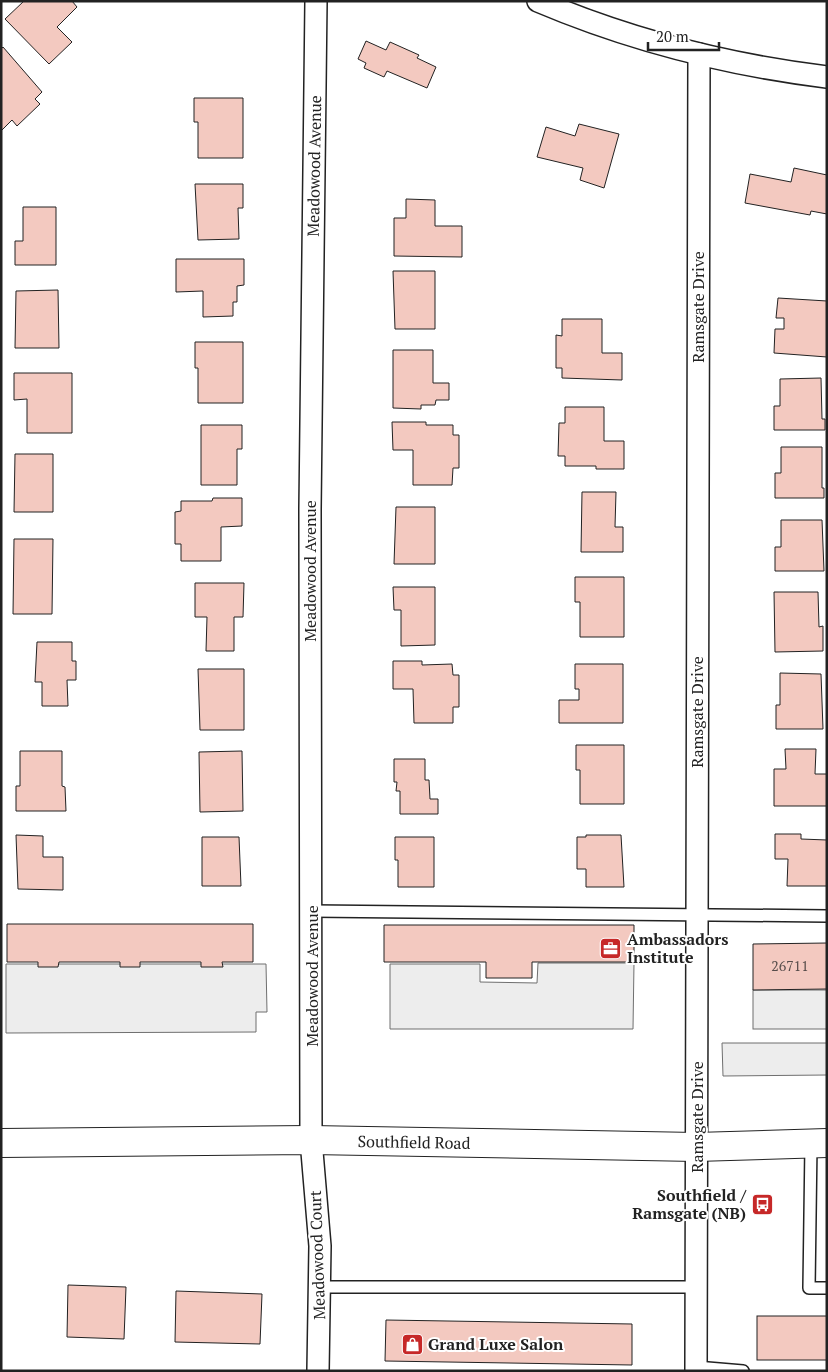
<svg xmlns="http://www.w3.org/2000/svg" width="828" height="1372" viewBox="0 0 828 1372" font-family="'PT Serif',serif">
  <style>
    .parking { fill: #ededed; stroke: #6f6f6f }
    .building { fill: #f3c9c0; stroke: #222 }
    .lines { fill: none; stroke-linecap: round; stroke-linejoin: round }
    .lane-casing { stroke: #222; stroke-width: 14 }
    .street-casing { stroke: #222; stroke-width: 24 }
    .secondary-casing { stroke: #222; stroke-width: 30 }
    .lane { stroke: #fff; stroke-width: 11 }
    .street { stroke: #fff; stroke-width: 21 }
    .secondary { stroke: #fff; stroke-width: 28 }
    .labels { text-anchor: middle; stroke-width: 4; stroke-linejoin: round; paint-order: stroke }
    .number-label { font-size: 14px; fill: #564c4a }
    .street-label { font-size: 16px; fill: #222; stroke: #fff }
    .poi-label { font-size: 16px; font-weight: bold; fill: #222; stroke: #fff; text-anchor: start }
  </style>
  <rect width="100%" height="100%" fill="#fff"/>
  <g class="parking">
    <path d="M538 963H634L633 1029H390V964H480V982L537 983Z"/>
    <path d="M6 964H266L267 1012H256V1032L6 1033Z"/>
    <rect x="753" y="990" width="74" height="39"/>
    <path d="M722 1043H827V1075L723 1076Z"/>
  </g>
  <g class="building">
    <path d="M24 1H72L77 7 57 27 72 42 49 64 5 19Z"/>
    <path d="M366 41 386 50 390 42 419 55 417 58 436 67 427 88 387 71 384 77 364 68 366 63 358 59Z"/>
    <path d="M3 47 42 92 35 99 40 104 17 126 12 120 1 131V49Z"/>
    <path d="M194 98H243V158H198V122H194Z"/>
    <path d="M579 124 619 134 604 188 580 180 583 168 537 157 546 127 575 136Z"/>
    <path d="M794 168 827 175V214L811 211 810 215 745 203 750 174 791 182Z"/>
    <path d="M195 184H243V208H238L239 239 198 240Z"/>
    <path d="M406 199 435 200V226H462V257L394 256V218H406Z"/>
    <path d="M23 207H56V265H15V241H23Z"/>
    <path d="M176 259H244V285L237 286V302H233V316L203 317V291L176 292Z"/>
    <path d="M393 271H435V329H395Z"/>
    <path d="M58 290 59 348H15L16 291Z"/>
    <path d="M778 298 827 301V357L774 353 775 329H784V318H776Z"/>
    <path d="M562 319H602V353H622V380L562 378V368H556V335L562 336Z"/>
    <path d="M195 342H243V403H198V368H195Z"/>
    <path d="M393 350H433V383H449V400H436L435 405H421V409L393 408Z"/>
    <path d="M14 373H72V433H27V399L14 400Z"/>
    <path d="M821 378 822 419H825V430H774V406H780V379Z"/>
    <path d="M565 407H604V441H624V469H596V466H565V456H558L559 423H565Z"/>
    <path d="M392 422H426V425H453V435H459V468H453L452 485H413V450H393Z"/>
    <path d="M201 425H242V449H237V485H201Z"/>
    <path d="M781 447H822V488H824V498H775V473H781Z"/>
    <path d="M15 454H53V512H14Z"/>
    <path d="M582 492H616L615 527H623V552H581Z"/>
    <path d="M213 498H242V526L221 527V561H181V544H175V512L181 511V501H212Z"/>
    <path d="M396 507H435V564H394Z"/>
    <path d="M781 520H822L824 571H775V547H781Z"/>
    <path d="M14 539H53L52 614H13Z"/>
    <path d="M575 577H624V637H580V602H575Z"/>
    <path d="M195 583H244L243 617H234V651H206L207 617H195Z"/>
    <path d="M393 587H435V645L401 646V610H394Z"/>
    <path d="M774 592H818L819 627 823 626V651L775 652Z"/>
    <path d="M37 642H72V661H76V680H67L68 706H42V682H35Z"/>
    <path d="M393 661H422V665L452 664 453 675H459V707H453V723H414L413 689H393Z"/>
    <path d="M575 664H623V723H559V700H579V689H575Z"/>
    <path d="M198 669H244V730H200Z"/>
    <path d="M780 673 821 674 823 729H776V705H780Z"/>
    <path d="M576 745H624V804H580V770H576Z"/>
    <path d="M785 749H816L815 774H827V806H774V769H786Z"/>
    <path d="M20 751H62V786L65 787 66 811H16V786H20Z"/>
    <path d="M242 751 243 811 200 812 199 752Z"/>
    <path d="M394 759H425V780H429L430 799H438V814H400V791H396L397 782H394Z"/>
    <path d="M775 834H801V839L827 840V886H787L788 859H775Z"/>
    <path d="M16 835 43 836V857H63V890L18 889Z"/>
    <path d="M586 835H621L624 887H586V869H577V837H586Z"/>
    <path d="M202 837H239L241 886H202Z"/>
    <path d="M395 837H434V887H398V860H395Z"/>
    <path d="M7 924H253V962H222L223 967H201V962H140V967H120V962H59L58 967H38V962H7Z"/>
    <path d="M384 925H634V962H532V978H486V962H384Z"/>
    <path d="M827 943V989L753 990V944Z"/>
    <path d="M68 1285 126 1287 124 1339 67 1337Z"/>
    <path d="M176 1291 262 1294 260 1344 175 1342Z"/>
    <rect x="757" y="1316" width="70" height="44"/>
    <path d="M386 1320 632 1324V1365L385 1361Z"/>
  </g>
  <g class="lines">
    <defs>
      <g id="lane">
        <path d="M312 911 827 916"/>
        <path d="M811 1144 809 1288H827"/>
        <path d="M320 1287H697"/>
        <path d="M696 1367 743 1371"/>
      </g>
      <g id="street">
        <path d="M316 1 310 509 311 1140 320 1246 318 1371"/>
        <path d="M538 1C630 40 729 65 827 77"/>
        <path d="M696 1371 699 54"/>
      </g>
      <path id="secondary" d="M1 1143 311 1140 696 1147 827 1143"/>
    </defs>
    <use href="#lane" class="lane-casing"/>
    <use href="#street" class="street-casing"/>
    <use href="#secondary" class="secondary-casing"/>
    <use href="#lane" class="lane"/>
    <use href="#street" class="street"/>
    <use href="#secondary" class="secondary"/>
  </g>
  <defs>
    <symbol id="office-square" viewBox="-11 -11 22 22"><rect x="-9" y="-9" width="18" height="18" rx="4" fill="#c62828" stroke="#fff"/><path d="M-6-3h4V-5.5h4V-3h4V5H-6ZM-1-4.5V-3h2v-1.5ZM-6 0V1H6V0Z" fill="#fff"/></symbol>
    <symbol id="bus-square" viewBox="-11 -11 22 22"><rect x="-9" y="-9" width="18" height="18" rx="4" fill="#c62828" stroke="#fff"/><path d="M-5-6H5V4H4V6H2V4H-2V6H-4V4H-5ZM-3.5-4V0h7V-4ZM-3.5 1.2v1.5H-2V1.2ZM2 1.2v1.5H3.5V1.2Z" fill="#fff"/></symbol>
    <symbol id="shop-square" viewBox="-11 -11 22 22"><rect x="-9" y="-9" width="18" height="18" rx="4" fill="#c62828" stroke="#fff"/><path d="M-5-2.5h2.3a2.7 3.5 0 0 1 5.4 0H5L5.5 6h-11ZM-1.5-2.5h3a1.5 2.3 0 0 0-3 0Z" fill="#fff"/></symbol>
  </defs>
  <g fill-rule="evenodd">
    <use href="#office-square" x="598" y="936" width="25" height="25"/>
    <use href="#bus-square" x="750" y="1192" width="25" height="25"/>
    <use href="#shop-square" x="400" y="1332" width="25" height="25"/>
  </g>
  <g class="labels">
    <g class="number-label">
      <text x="790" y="971">26711</text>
    </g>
    <g class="street-label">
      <text transform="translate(314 166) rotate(-89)" y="6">Meadowood Avenue</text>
      <text transform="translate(698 307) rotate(-90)" y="6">Ramsgate Drive</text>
      <text transform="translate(310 571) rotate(-90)" y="6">Meadowood Avenue</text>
      <text transform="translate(697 712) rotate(-90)" y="6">Ramsgate Drive</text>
      <text transform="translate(312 976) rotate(-90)" y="6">Meadowood Avenue</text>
      <text transform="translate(697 1117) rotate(-90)" y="6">Ramsgate Drive</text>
      <text transform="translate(414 1142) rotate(1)" y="6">Southfield Road</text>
      <text transform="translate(317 1255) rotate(-92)" y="6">Meadowood Court</text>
    </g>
    <g class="poi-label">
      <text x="627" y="945">Ambassadors<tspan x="627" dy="18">Institute</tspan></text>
      <text x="746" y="1201" text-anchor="end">Southfield /<tspan x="746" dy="18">Ramsgate (NB)</tspan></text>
      <text x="428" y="1350">Grand Luxe Salon</text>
    </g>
  </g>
  <rect width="828" height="1372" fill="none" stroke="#222222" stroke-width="5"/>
  <path d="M648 42v8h71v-8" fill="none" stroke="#222222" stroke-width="2.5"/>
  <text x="656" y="42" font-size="15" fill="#222222" stroke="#ffffff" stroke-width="4" paint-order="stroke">20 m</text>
</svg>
